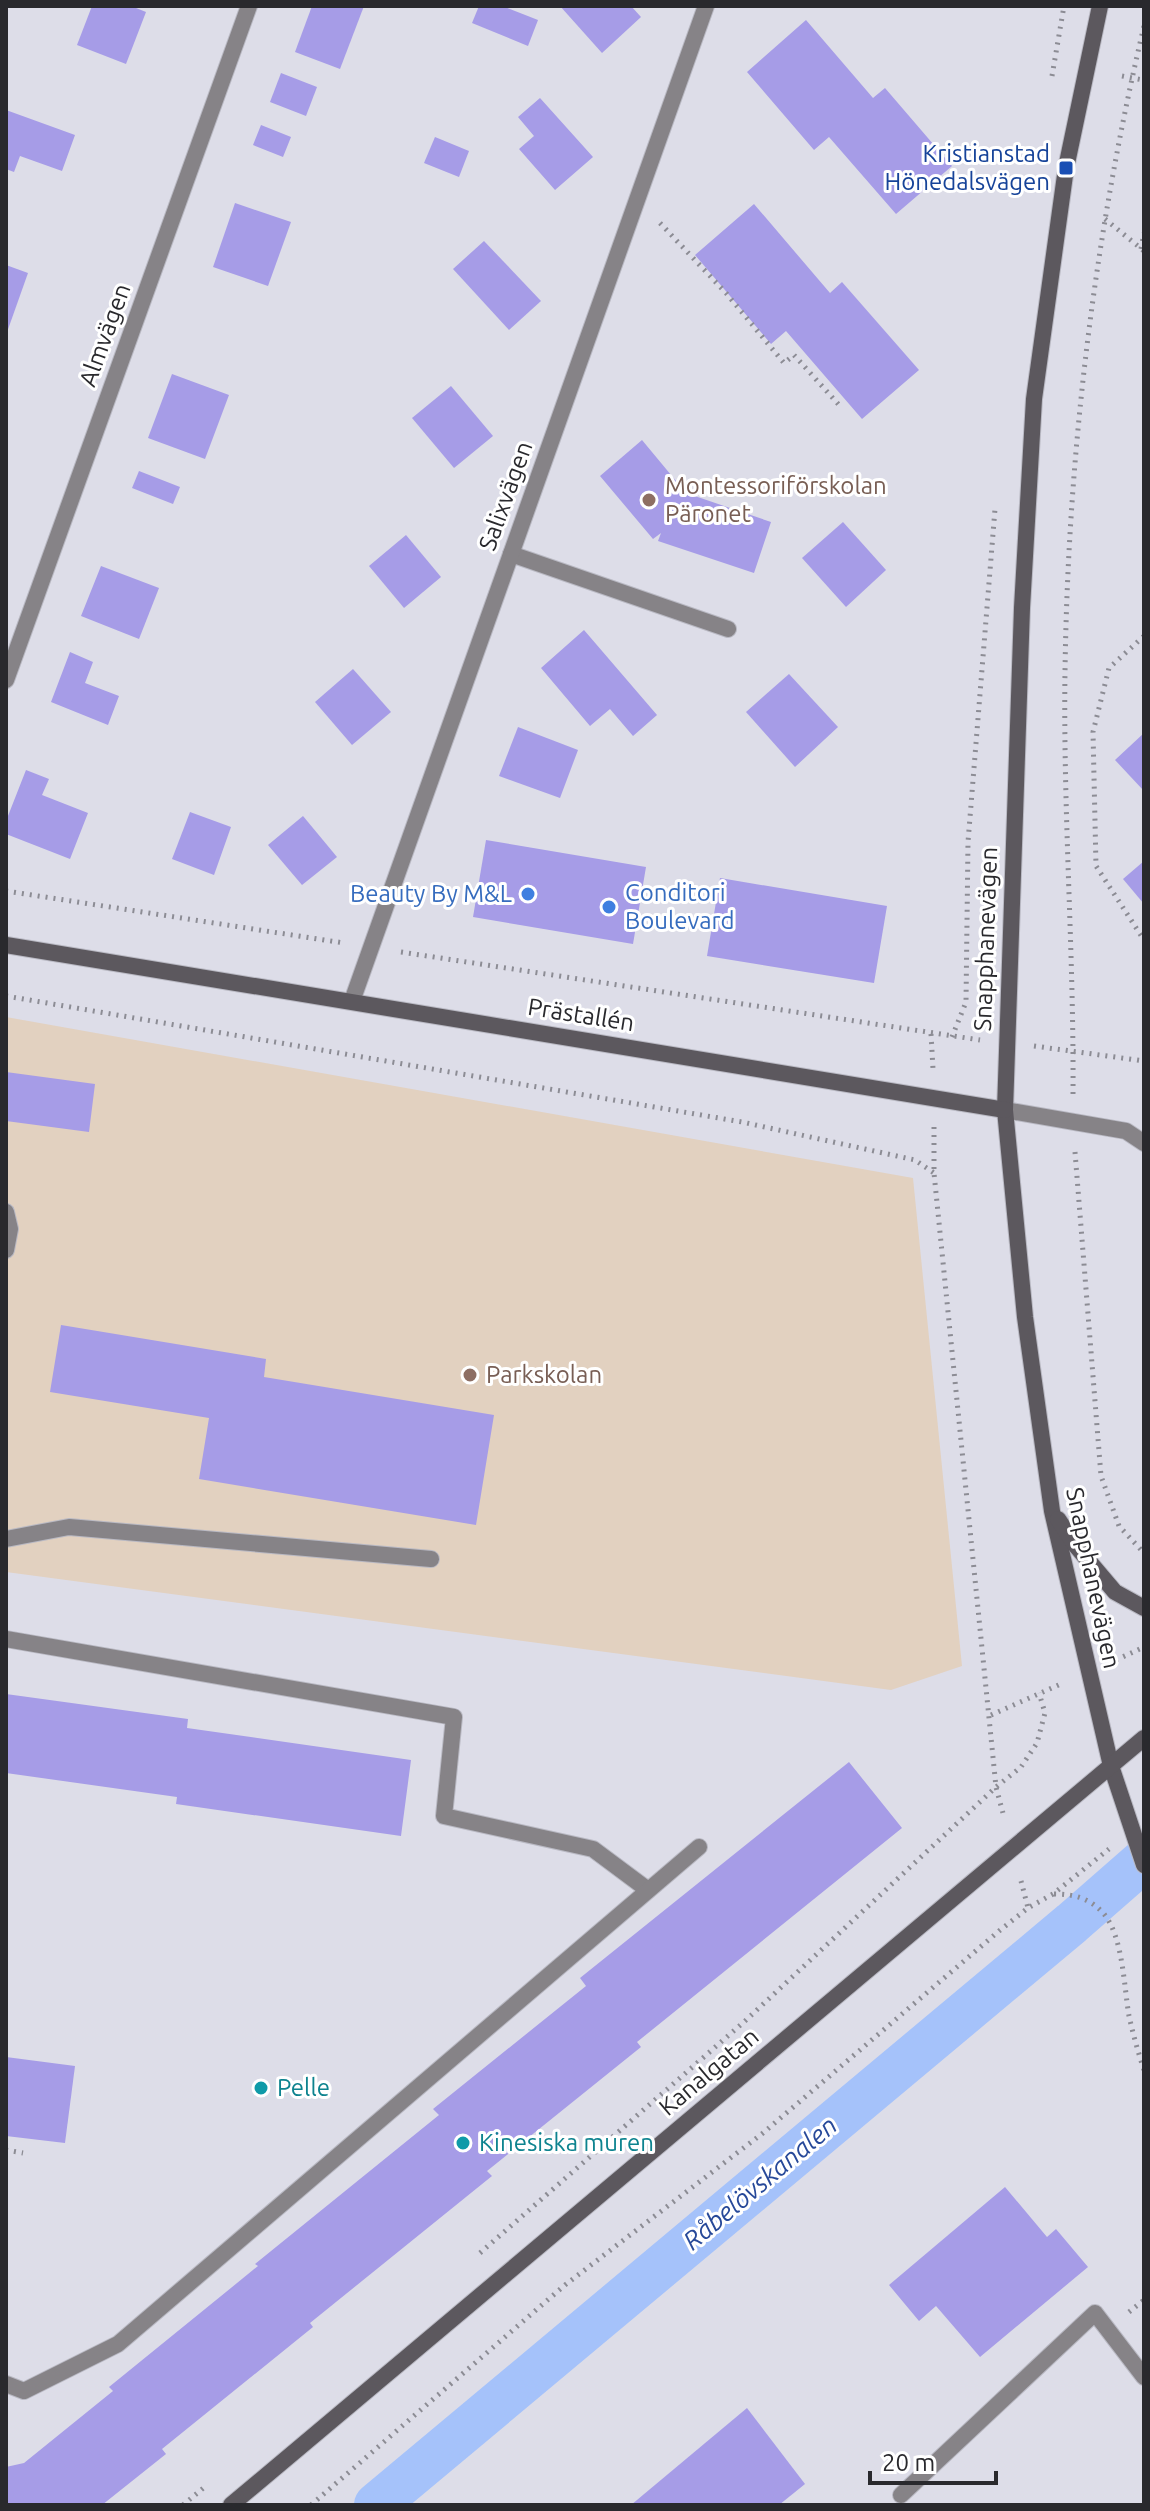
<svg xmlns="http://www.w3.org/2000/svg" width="1150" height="2511" viewBox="0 0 1150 2511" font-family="Ubuntu,sans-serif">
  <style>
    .education { fill: #e2d1c0 }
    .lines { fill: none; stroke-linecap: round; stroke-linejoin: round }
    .canal { stroke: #a5c2fa; stroke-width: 44 }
    .building { fill: #a69ce7 }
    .lane-casing { stroke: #b9b9c3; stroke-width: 18 }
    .street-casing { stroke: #b9b9c3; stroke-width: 18 }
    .secondary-casing { stroke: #b9b9c3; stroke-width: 18 }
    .path { stroke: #8c8c94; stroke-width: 5; stroke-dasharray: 2 6; stroke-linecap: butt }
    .lane { stroke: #868387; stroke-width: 16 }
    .street { stroke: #868387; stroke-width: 16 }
    .secondary { stroke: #5c585e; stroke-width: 16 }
    .transit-dot { fill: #1a4fb4; stroke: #fff; stroke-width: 3 }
    .education-dot { fill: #8d6e63; stroke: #fff; stroke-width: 3 }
    .shop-dot { fill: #3f7fe0; stroke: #fff; stroke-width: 3 }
    .culture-dot { fill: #0f9aa8; stroke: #fff; stroke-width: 3 }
    .labels { text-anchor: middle; stroke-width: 6; stroke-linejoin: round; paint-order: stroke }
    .transit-label { font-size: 24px; fill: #164399; stroke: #fff; text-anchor: end }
    .street-label { font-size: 24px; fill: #29292d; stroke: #fff }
    .education-label { font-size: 24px; fill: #785e54; stroke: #fff; text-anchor: start }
    .shop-label { font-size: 24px; fill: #366cbe; stroke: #fff; text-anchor: start }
    .culture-label { font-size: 24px; fill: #0d838f; stroke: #fff; text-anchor: start }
    .water-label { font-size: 26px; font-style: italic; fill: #274999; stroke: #fff }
  </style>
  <rect width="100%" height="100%" fill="#dddde8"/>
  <path class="education" d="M6 1017 913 1178 962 1666 891 1690 6 1572Z"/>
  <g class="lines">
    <path class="canal" d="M376 2505 1072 1923 1144 1860"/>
  </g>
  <g class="building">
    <path d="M92 6H131L146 12 126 64 77 45Z"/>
    <path d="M312 6H364L340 69 295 52Z"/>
    <path d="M479 6H502L538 20 528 46 472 23Z"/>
    <path d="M560 6H631L641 17 602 53Z"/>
    <path d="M806 20 873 98 885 88 952 166 896 214 829 137 814 150 747 72Z"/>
    <path d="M281 73 317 87 306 116 270 102Z"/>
    <path d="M540 98 593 157 555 190 519 149 534 136 518 117Z"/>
    <path d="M6 110 75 135 62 171 20 156 14 172 6 169Z"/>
    <path d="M261 125 291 137 283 157 253 145Z"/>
    <path d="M435 137 469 151 459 177 424 163Z"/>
    <path d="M235 203 291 222 268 286 213 267Z"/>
    <path d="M754 204 830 293 842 282 919 370 862 419 786 331 771 344 695 255Z"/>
    <path d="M484 241 541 301 509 330 453 269Z"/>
    <path d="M6 265 28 273 6 335Z"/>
    <path d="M172 374 229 395 205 459 148 438Z"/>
    <path d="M451 386 493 436 454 468 412 418Z"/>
    <path d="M642 440 686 493 771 522 754 573 658 541 661 533 653 539 600 476Z"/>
    <path d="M139 471 180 487 173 504 132 488Z"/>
    <path d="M843 522 886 570 846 607 802 558Z"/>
    <path d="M406 535 441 577 404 608 369 566Z"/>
    <path d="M101 566 159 588 139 639 81 616Z"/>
    <path d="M584 630 657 715 633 736 610 709 590 726 541 668Z"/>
    <path d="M70 652 93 662 85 683 119 696 108 725 51 702Z"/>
    <path d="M353 669 391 712 352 745 315 702Z"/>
    <path d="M789 674 838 727 795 767 746 712Z"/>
    <path d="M518 727 578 750 560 798 499 776Z"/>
    <path d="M1144 733V791L1115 760Z"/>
    <path d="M26 770 49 779 42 795 88 813 70 859 6 834V821Z"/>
    <path d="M190 812 231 827 214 875 172 859Z"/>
    <path d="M303 816 337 857 302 885 268 845Z"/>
    <path d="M486 840 646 867 633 944 473 917Z"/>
    <path d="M1144 861V904L1123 879Z"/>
    <path d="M720 878 887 906 874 983 707 956Z"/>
    <path d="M6 1072 95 1084 89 1132 6 1121Z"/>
    <path d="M61 1325 266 1359 264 1377 494 1415 476 1525 199 1479 209 1418 50 1392Z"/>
    <path d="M6 1694 188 1719 187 1728 411 1760 401 1836 176 1804 177 1797 6 1773Z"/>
    <path d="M849 1762 902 1828 637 2042 641 2047 487 2171 492 2176 310 2323 313 2327 162 2449 166 2454 102 2505H6V2467L24 2463 113 2391 109 2387 258 2266 255 2264 439 2115 433 2109 586 1986 580 1978Z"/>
    <path d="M6 2057 75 2066 65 2143 6 2136Z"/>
    <path d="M1005 2187 1047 2237 1056 2229 1088 2267 980 2357 936 2306 919 2321 889 2285Z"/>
    <path d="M747 2408 805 2484 779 2505H631Z"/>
  </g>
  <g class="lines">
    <defs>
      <g id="lane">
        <path d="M511 554 728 629"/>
        <path d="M1005 1110 1126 1131 1144 1143"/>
        <path d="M6 1212 10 1229 6 1250"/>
        <path d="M6 1539 69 1527 431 1559"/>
        <path d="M6 1639 454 1717 444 1816 593 1849 648 1890"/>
        <path d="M6 2384 24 2391 118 2344 699 1847"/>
        <path d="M901 2495 1095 2313 1144 2377"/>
      </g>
      <g id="street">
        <path d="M6 680 249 6"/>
        <path d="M352 1001 706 6"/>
      </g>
      <g id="secondary">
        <path d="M1100 6 1066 168 1034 399 1022 608 1005 1110 1025 1317 1052 1511 1111 1766 1144 1865"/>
        <path d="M6 945 1005 1110"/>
        <path d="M1058 1519 1076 1546 1115 1592 1144 1608"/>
        <path d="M231 2505 1144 1738"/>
      </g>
    </defs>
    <use href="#lane" class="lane-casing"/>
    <use href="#street" class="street-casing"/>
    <use href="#secondary" class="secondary-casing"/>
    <g class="path">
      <path d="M1052 76 1064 6"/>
      <path d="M1122 76 1143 80"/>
      <path d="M1105 219 1144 251"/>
      <path d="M660 223 726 293 784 363 794 355 840 406"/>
      <path d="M1141 249 1144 233"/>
      <path d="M1144 636 1109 668 1093 732 1096 866 1144 940"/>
      <path d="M6 891 344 943"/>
      <path d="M401 952 980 1040"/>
      <path d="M6 996 742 1122 915 1160 934 1173"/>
      <path d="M931 1034 933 1069"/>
      <path d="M952 1037 966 1002 968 842 995 509"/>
      <path d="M1034 1046 1144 1061"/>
      <path d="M1073 1094C1074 953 1063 812 1065 672 1068 455 1094 237 1144 26"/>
      <path d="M934 1127V1173L996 1787 1004 1817"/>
      <path d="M1075 1152 1101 1476 1119 1526 1144 1553"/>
      <path d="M1116 1660 1144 1647"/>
      <path d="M991 1715 1063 1683"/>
      <path d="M1021 1881 1028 1908"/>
      <path d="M1054 1894C1074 1894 1090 1898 1104 1914 1123 1937 1124 1987 1129 2016 1133 2034 1138 2052 1144 2070"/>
      <path d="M6 2150 23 2153"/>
      <path d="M480 2253 745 2021 996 1787 1021 1767 1037 1743 1045 1713 1039 1693"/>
      <path d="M1129 2312 1144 2300"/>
      <path d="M183 2505 207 2485"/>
      <path d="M311 2505 565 2285 763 2133 999 1931 1028 1908 1053 1894 1109 1849"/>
    </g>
    <use href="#lane" class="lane"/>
    <use href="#street" class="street"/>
    <use href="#secondary" class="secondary"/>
  </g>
  <rect class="transit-dot" x="1058" y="160" width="16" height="16" rx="4"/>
  <g class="education-dot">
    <circle cx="649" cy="500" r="8"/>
    <circle cx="470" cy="1375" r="8"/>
  </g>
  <g class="shop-dot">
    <circle cx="528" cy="894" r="8"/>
    <circle cx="609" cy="907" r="8"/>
  </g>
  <g class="culture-dot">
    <circle cx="261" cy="2088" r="8"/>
    <circle cx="463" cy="2143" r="8"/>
  </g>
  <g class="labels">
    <g class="transit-label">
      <text x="1050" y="162">Kristianstad<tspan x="1050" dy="28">Hönedalsvägen</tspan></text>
    </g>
    <g class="street-label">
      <text transform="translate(105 335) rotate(-70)" y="8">Almvägen</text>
      <text transform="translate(506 496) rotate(-70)" y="8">Salixvägen</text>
      <text transform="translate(986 939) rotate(-88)" y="8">Snapphanevägen</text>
      <text transform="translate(581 1015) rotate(9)" y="8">Prästallén</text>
      <text transform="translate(1093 1578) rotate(78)" y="8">Snapphanevägen</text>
      <text transform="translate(709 2072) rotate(-40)" y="8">Kanalgatan</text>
    </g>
    <g class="education-label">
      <text x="665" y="494">Montessoriförskolan<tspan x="665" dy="28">Päronet</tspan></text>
      <text x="486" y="1383">Parkskolan</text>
    </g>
    <g class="shop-label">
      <text x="625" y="901">Conditori<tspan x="625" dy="28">Boulevard</tspan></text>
      <text x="512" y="902" text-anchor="end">Beauty By M&amp;L</text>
    </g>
    <g class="culture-label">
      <text x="277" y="2096">Pelle</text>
      <text x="479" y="2151">Kinesiska muren</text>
    </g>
    <g class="water-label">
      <text transform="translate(760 2183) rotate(-40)" y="9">Råbelövskanalen</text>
    </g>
  </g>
  <rect width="1150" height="2511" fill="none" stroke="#29292d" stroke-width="16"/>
  <path d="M870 2471v12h126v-12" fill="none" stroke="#29292d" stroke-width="4"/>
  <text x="882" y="2471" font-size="24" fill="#29292d" stroke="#ffffff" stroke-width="6" paint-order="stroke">20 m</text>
</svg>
